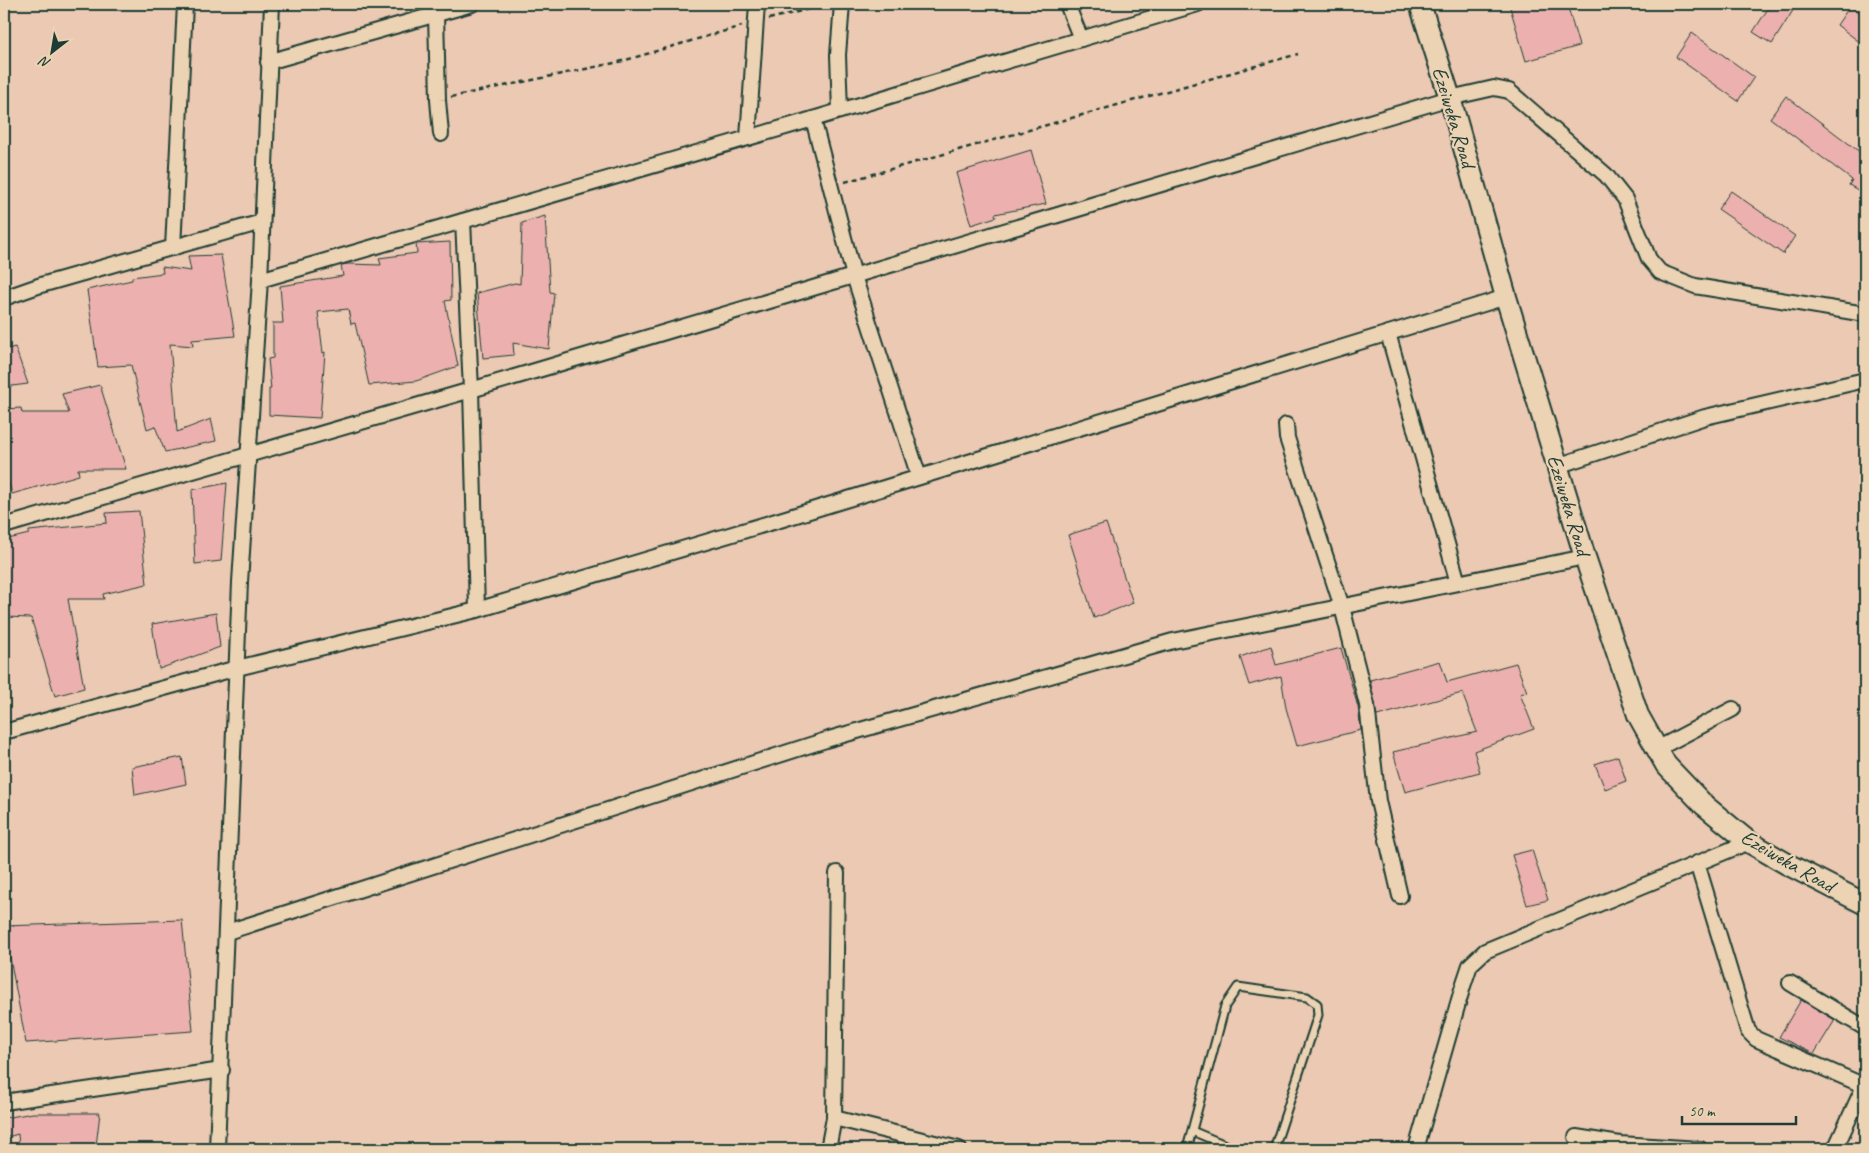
<svg xmlns="http://www.w3.org/2000/svg" width="1869" height="1153" viewBox="0 0 1869 1153" font-family="Caveat,sans-serif">
  <style>
    .building { fill: #ecb1ae; stroke: #1f3d34 }
    .lines { fill: none; stroke-linecap: round; stroke-linejoin: round }
    .service-casing { stroke: #1f3d34; stroke-width: 11 }
    .minor-casing { stroke: #1f3d34; stroke-width: 18 }
    .secondary-casing { stroke: #1f3d34; stroke-width: 24 }
    .path { stroke: #1f3d34; stroke-width: 2.5; stroke-dasharray: 5 4; stroke-linecap: butt }
    .service { stroke: #ebd3b3; stroke-width: 7 }
    .minor { stroke: #ebd3b3; stroke-width: 14 }
    .secondary { stroke: #ebd3b3; stroke-width: 20 }
    .labels { text-anchor: middle; stroke-width: 4.5; stroke-linejoin: round; paint-order: stroke }
    .street-label { font-size: 21px; fill: #1f3d34; stroke: #ebd3b3 }
  </style>
  <rect width="100%" height="100%" fill="#ebc9b2"/>
  <filter id="ink" filterUnits="userSpaceOnUse"><feTurbulence type="fractalNoise" baseFrequency=".02" numOctaves="2"/><feDisplacementMap in="SourceGraphic" scale="10" xChannelSelector="R" yChannelSelector="G"/><feConvolveMatrix kernelMatrix="1 2 1 2 8 2 1 2 1" color-interpolation-filters="sRGB"/></filter>
  <g filter="url(#ink)">
    <g class="building">
      <path d="M1509 4H1567L1579 46 1526 61Z"/>
      <path d="M1771 4H1797L1772 44 1753 32Z"/>
      <path d="M1850 6 1865 17V46L1837 25Z"/>
      <path d="M1692 33 1754 77 1738 101 1676 57Z"/>
      <path d="M1786 96 1865 156V194L1849 185 1852 180 1770 118Z"/>
      <path d="M1031 150 1046 204 995 214 996 217 971 225 956 173Z"/>
      <path d="M1731 191 1795 236 1783 254 1718 209Z"/>
      <path d="M545 216 550 292 554 293 549 349 513 343 514 355 483 358 477 293 515 283 520 284 522 223Z"/>
      <path d="M450 242 451 300 445 301 458 366 416 381 369 385 355 323 351 324 348 309 318 312 323 353 325 352 320 418 269 415V389H271L268 359 273 358V323H283L280 286 343 276 341 265 348 264 381 265 379 258 417 253 416 244Z"/>
      <path d="M221 255 235 336 192 340 193 346 170 344 177 432 211 419 216 441 165 452 155 426 147 429 131 365 98 367 87 290 132 280V277L163 273 162 267 191 271 188 256Z"/>
      <path d="M15 347 28 384 4 387V350Z"/>
      <path d="M100 385 126 469H78L79 475 12 494 4 465V409L21 408 22 413H69L62 394Z"/>
      <path d="M227 483 221 561 195 564 192 490Z"/>
      <path d="M139 511 147 584 103 594 104 599H68L84 688 55 696 31 618 4 617V540L29 534V531L107 523 106 513Z"/>
      <path d="M1106 523 1133 603 1094 618 1068 535Z"/>
      <path d="M216 613 220 647 159 669 152 624Z"/>
      <path d="M1271 646 1276 665 1341 648 1358 707 1361 730 1297 746 1286 708 1281 676 1249 685 1240 657Z"/>
      <path d="M1440 661 1447 682 1516 663 1527 692 1520 694 1534 729 1474 751 1480 772 1405 792 1393 752 1477 732 1462 693 1377 716 1370 680Z"/>
      <path d="M1618 756 1626 781 1605 789 1595 764Z"/>
      <path d="M182 757 186 784 135 795 132 767Z"/>
      <path d="M1532 850 1548 900 1527 905 1512 855Z"/>
      <path d="M182 920 193 1031 26 1043 4 926Z"/>
      <path d="M1801 1000 1835 1020 1814 1054 1779 1037Z"/>
      <path d="M33 1113H100L96 1146 19 1147 18 1134 4 1138V1118Z"/>
    </g>
    <g class="lines">
      <defs>
        <g id="service">
          <path d="M1192 1131 1235 1149"/>
          <path d="M1187 1149 1225 1006 1238 987 1307 997 1317 1004 1318 1015 1274 1149"/>
        </g>
        <g id="minor">
          <path d="M1067 4 1081 39"/>
          <path d="M436 13 438 100 441 134"/>
          <path d="M268 62 472 4"/>
          <path d="M840 111 838 55 842 4"/>
          <path d="M813 119 854 276 919 477"/>
          <path d="M748 138 757 4"/>
          <path d="M463 221 471 390 477 610"/>
          <path d="M173 248 185 4"/>
          <path d="M260 280 813 119 1198 4"/>
          <path d="M4 298 41 285 262 222"/>
          <path d="M1388 333 1458 583"/>
          <path d="M1286 425 1287 438 1342 607 1367 705 1378 801 1400 896"/>
          <path d="M1557 466 1705 417 1865 380"/>
          <path d="M4 526 471 390 1450 98 1494 88 1509 91 1606 175 1625 199 1649 259 1660 272 1695 286 1865 314"/>
          <path d="M4 732 237 668 477 610 783 519 1506 297"/>
          <path d="M1657 749 1733 709"/>
          <path d="M1697 863 1748 1031 1756 1039 1865 1086"/>
          <path d="M227 932 829 739 1173 641 1585 557"/>
          <path d="M1790 983 1865 1028"/>
          <path d="M4 1102 222 1070"/>
          <path d="M834 1118 959 1149"/>
          <path d="M1576 1137 1620 1144 1700 1149"/>
          <path d="M217 1149 240 582 260 280 272 4"/>
          <path d="M828 1149 834 1118 837 873"/>
          <path d="M1416 1149 1463 986 1470 965 1485 951 1749 842"/>
          <path d="M1835 1149 1865 1084"/>
        </g>
        <path id="secondary" d="M1420 4 1450 98 1506 297 1585 557 1638 715 1666 765 1704 805 1749 842 1787 864 1865 904"/>
      </defs>
      <use href="#service" class="service-casing"/>
      <use href="#minor" class="minor-casing"/>
      <use href="#secondary" class="secondary-casing"/>
      <g class="path">
        <path d="M769 19 829 4"/>
        <path d="M451 97 619 62 742 26"/>
        <path d="M845 182 1298 54"/>
      </g>
      <use href="#service" class="service"/>
      <use href="#minor" class="minor"/>
      <use href="#secondary" class="secondary"/>
    </g>
  </g>
  <g class="labels">
    <g class="street-label">
      <text transform="translate(1454 117) rotate(73)" y="7">Ezeiweka Road</text>
      <text transform="translate(1569 505) rotate(73)" y="7">Ezeiweka Road</text>
      <text transform="translate(1788 861) rotate(30)" y="7">Ezeiweka Road</text>
    </g>
  </g>
  <rect width="1869" height="1153" fill="none" stroke="#ebd3b3" stroke-width="20"/>
  <rect x="10" y="10" width="1849" height="1133" fill="none" stroke="#1f3d34" stroke-width="2" filter="url(#ink)"/>
  <g transform="translate(52 52) rotate(211)" stroke="#ebd3b3" stroke-width="4" paint-order="stroke">
  <path d="M0-4L9 19L0 12L-9 19Z" fill="#1f3d34"/>
  <text y="-8" font-size="14" font-weight="bold" text-anchor="middle" fill="#1f3d34">N</text>
  </g>
  <path d="M1682 1116v8h114v-8" fill="none" stroke="#1f3d34" stroke-width="2.5"/>
  <text x="1689" y="1116" font-size="15" fill="#1f3d34" stroke="#ebd3b3" stroke-width="4" paint-order="stroke">50 m</text>
</svg>
